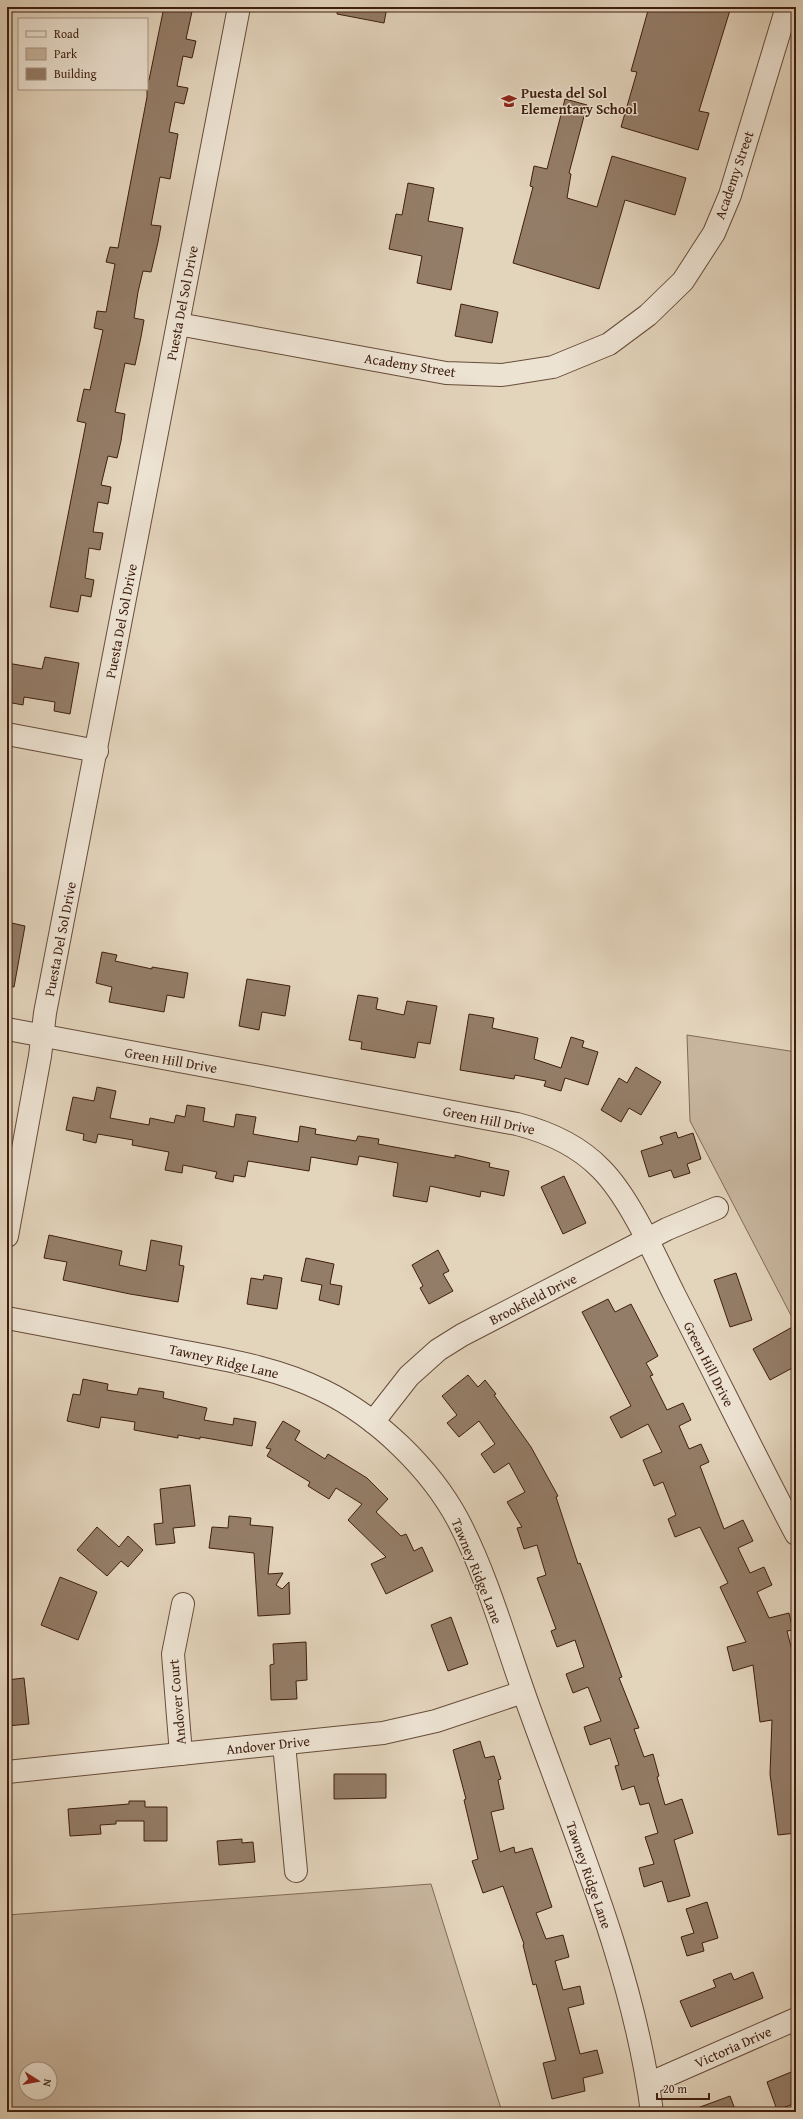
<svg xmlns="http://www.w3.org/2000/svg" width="803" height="2119" viewBox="0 0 803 2119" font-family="'Gentium Book Plus',serif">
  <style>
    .green { fill: #c7b59e; stroke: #826a56; fill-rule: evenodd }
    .building { fill: #947d68; stroke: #3e1e0e }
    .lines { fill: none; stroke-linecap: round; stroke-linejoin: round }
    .minor-casing { stroke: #674c3a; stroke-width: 24 }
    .minor { stroke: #ede3d3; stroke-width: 22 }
    .labels { text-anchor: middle; stroke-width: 3; stroke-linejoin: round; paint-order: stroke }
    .poi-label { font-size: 14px; font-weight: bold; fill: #3e1e0e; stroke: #ede3d3; text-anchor: start }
    .street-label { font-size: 14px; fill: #3e1e0e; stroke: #ede3d3 }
  </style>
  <rect width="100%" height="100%" fill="#e3d4bc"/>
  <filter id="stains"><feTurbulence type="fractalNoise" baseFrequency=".005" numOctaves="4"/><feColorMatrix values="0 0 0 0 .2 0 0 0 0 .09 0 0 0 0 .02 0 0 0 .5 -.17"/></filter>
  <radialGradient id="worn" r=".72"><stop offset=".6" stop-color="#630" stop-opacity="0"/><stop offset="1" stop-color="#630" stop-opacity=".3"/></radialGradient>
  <g class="green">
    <path d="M687 1035 796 1052V1325L690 1121Z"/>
    <path d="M431 1884 502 2112H7V1915ZM26 2069H50V2093H26Z"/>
  </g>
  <g class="building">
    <path d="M164 7H193L186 39 196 41 192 58 183 56 177 86 188 88 184 104 175 102 169 132 178 134 170 179 160 177 151 225 161 226 158 242 151 272 143 271 138 292 134 318 144 320 141 337 135 365 125 363 115 412 125 414 121 441 117 458 108 456 101 485 111 487 108 504 98 502 93 532 103 533 100 550 89 548 85 578 94 580 91 597 81 595 78 612 50 607 86 423 77 421 84 389 90 390 103 330 94 328 97 311 106 312 115 264 106 262 110 247 118 248 147 97V80H149Z"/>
    <path d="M338 7H387L384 23 337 14Z"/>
    <path d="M649 7H731L699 111 709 113 698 150 621 127 637 72 631 71Z"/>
    <path d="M565 99 587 105 569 173 571 174 567 198 597 207 612 156 686 178 675 215 625 200 599 289 513 263 533 187 530 186 534 166 547 169Z"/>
    <path d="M408 183 434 188 428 221 463 228 451 290 417 283 422 256 389 249 396 214 402 215Z"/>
    <path d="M461 304 498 312 492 343 455 336Z"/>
    <path d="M45 657 79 663 70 714 54 711 55 702 24 697 23 705 7 702V663L42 669Z"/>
    <path d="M7 922 25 926 14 987 7 986Z"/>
    <path d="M102 952 117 955 115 961 152 969V967L188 973 184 998 167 995 164 1012 109 1002 112 987 96 983Z"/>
    <path d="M247 979 290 986 285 1016 262 1012 259 1030 239 1026Z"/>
    <path d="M358 995 378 998 376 1009 404 1015 407 1001 437 1006 430 1044 418 1042 415 1058 361 1049 362 1042 349 1040Z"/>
    <path d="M469 1014 494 1018 492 1028 538 1038 534 1059 561 1068 571 1037 584 1041 582 1047 598 1052 588 1085 565 1078 561 1091 544 1086 546 1081 515 1075 514 1079 460 1070Z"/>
    <path d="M636 1067 661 1082 641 1115 629 1108 621 1122 601 1110 619 1078 627 1083Z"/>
    <path d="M97 1087 116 1091 110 1118 149 1125 150 1118 174 1123 176 1115 185 1117 187 1105 205 1108 203 1121 234 1127 236 1114 256 1117 253 1134 298 1142 300 1126 316 1129 315 1134 356 1141 358 1136 379 1139 378 1144 455 1158V1155L490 1163 489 1167 509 1171 504 1196 481 1191 480 1197 430 1186 427 1202 393 1196 398 1163 359 1156 357 1165 311 1157 309 1171 248 1161 245 1177 234 1175 233 1182 215 1178 217 1172 183 1165 182 1173 165 1170 169 1152 132 1145 133 1140 98 1134 96 1143 83 1140 84 1134 66 1130 73 1097 94 1101Z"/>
    <path d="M676 1132 678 1138 693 1133 701 1159 687 1164 690 1173 674 1178 671 1170 649 1177 641 1151 663 1144 660 1137Z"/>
    <path d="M564 1176 586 1223 563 1234 541 1187Z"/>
    <path d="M49 1235 122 1251 119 1265 146 1271 151 1240 182 1246 179 1265 184 1266 178 1302 130 1294 63 1280 67 1262 44 1258Z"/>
    <path d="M438 1250 449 1271 443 1274 453 1291 429 1304 420 1288 423 1286 412 1265Z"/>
    <path d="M306 1258 334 1264 330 1284 342 1286 339 1305 319 1300 322 1285 301 1281Z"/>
    <path d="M736 1273 752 1320 730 1327 714 1280Z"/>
    <path d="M264 1275 282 1278 277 1309 247 1304 251 1278 263 1280Z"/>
    <path d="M608 1299 615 1312 631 1304 658 1356 646 1363 653 1375 650 1376 667 1410 683 1403 691 1420 679 1426 689 1449 701 1444 709 1462 700 1466 724 1529 743 1520 753 1541 738 1548 750 1573 764 1567 772 1585 757 1592 769 1618 789 1613 793 1630 787 1631 796 1666V1692H793L796 1717V1833L778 1835 770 1774 772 1720 760 1722 753 1665 733 1671 727 1647 746 1642 720 1587 728 1583 700 1527 675 1537 668 1519 676 1515 663 1482 654 1486 643 1460 662 1452 648 1424 621 1438 610 1417 631 1406 582 1312Z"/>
    <path d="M796 1325V1366L770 1380 753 1349Z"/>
    <path d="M468 1375 478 1387 485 1380 496 1394 494 1395 531 1447 558 1496 556 1497 578 1564 580 1563 622 1677 619 1678 639 1728 634 1729 644 1757 653 1754 659 1776 657 1777 665 1805 682 1799 693 1833 674 1840 690 1896 668 1902 662 1881 644 1887 639 1868 654 1864 645 1837 658 1833 649 1803 640 1805 634 1786 622 1790 615 1766 619 1765 610 1738 590 1745 584 1727 601 1721 588 1687 573 1693 566 1674 584 1667 575 1640 557 1647 551 1631 556 1629 537 1578 546 1575 537 1545 524 1549 517 1528 522 1527 507 1502 525 1492 509 1463 494 1473 481 1454 495 1444 479 1421 459 1437 447 1423 457 1415 442 1396Z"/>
    <path d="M83 1379 108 1384 107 1390 137 1395 139 1388 164 1392 163 1398 207 1408 204 1420 233 1425 234 1418 256 1422 252 1446 200 1437V1439L178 1435V1438L134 1430 135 1422 101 1417 99 1428 67 1421 73 1394 80 1395Z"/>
    <path d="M283 1421 300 1431 295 1440 325 1459 328 1454 367 1478 388 1499 376 1512 401 1536 406 1534 414 1551 422 1547 433 1571 386 1594 371 1564 386 1557 348 1520 362 1504 336 1488 329 1499 308 1486 310 1482 267 1456 271 1449 266 1448Z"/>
    <path d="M190 1485 195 1526 173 1528 175 1543 156 1545 154 1524 163 1523 160 1489Z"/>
    <path d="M229 1516 251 1518 250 1525 273 1527 268 1574 283 1573 276 1585 282 1589 289 1582 290 1614 258 1616 254 1553 209 1548 212 1527 228 1528Z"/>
    <path d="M97 1527 119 1547 128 1536 143 1550 128 1567 121 1561 107 1576 77 1550Z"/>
    <path d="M60 1577 97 1592 78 1640 41 1625Z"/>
    <path d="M451 1617 468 1664 448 1671 431 1625Z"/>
    <path d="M306 1642 307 1680 296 1681 297 1699 271 1700 270 1665 274 1664 273 1644Z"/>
    <path d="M24 1678 29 1724 7 1726V1680Z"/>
    <path d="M480 1741 485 1758 494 1756 501 1779 498 1780 504 1809 491 1812 500 1852 514 1847 515 1853 532 1848 552 1907 536 1913 546 1939 563 1935 569 1957 555 1961 563 1990 580 1986 584 2004 568 2008 580 2054 597 2050 603 2073 583 2078 585 2091 552 2099 543 2063 556 2060 536 1984 533 1985 523 1945 524 1944 503 1886 483 1893 472 1861 478 1859 464 1800 466 1799 453 1750Z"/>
    <path d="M334 1774H386V1798L334 1799Z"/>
    <path d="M129 1801H145V1807H167V1841H144V1821H116V1824L100 1825 101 1834 70 1836 68 1809 129 1804Z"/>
    <path d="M242 1839V1843L253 1842 255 1862 219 1865 217 1841Z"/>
    <path d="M707 1902 718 1938 702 1943 704 1951 687 1956 681 1937 694 1933 686 1909Z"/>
    <path d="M753 1972 763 1998 691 2027 680 2001 716 1987 713 1980 731 1973 734 1980Z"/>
    <path d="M796 2070V2103L777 2110 767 2082Z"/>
    <path d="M730 2096 736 2112H692V2110Z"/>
  </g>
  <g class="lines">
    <defs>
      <g id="minor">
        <path d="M178 324 446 373 502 375 553 367 609 344 648 315 683 281 714 233 730 195 787 7"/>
        <path d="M7 734 97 751"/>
        <path d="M7 1029 517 1124C548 1132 578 1145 601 1169 630 1198 655 1256 674 1294 715 1374 754 1454 796 1534"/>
        <path d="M7 1236 40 1056 45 1013 239 7"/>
        <path d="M7 1318C61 1328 116 1339 170 1349 222 1359 276 1367 324 1391 377 1417 430 1468 458 1520 489 1579 508 1651 531 1713 578 1843 634 1974 652 2112"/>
        <path d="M373 1422 409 1376 438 1350 462 1335 667 1229 717 1208"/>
        <path d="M284 1744 296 1871"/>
        <path d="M181 1754 173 1654 183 1604"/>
        <path d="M7 1772 383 1733 436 1721 523 1692"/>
        <path d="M648 2084 796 2019"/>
      </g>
    </defs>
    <use href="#minor" class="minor-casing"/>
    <use href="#minor" class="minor"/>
  </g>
  <defs>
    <symbol id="school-bare" viewBox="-9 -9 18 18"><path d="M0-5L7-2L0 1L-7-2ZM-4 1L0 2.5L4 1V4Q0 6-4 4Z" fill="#8f2418" stroke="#ede3d3" stroke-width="2.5" paint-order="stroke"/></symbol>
  </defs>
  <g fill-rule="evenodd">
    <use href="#school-bare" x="498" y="90" width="22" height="22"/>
  </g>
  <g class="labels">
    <g class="poi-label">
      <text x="521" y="98">Puesta del Sol<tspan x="521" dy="16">Elementary School</tspan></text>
    </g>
    <g class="street-label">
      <text transform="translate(734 175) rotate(-71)" y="5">Academy Street</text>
      <text transform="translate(182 303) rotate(-79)" y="5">Puesta Del Sol Drive</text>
      <text transform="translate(410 365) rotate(9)" y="5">Academy Street</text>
      <text transform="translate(121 621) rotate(-79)" y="5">Puesta Del Sol Drive</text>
      <text transform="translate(60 939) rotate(-79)" y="5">Puesta Del Sol Drive</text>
      <text transform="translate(171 1060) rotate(10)" y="5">Green Hill Drive</text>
      <text transform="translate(489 1120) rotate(12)" y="5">Green Hill Drive</text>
      <text transform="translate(533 1299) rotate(-27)" y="5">Brookfield Drive</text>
      <text transform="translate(224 1361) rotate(13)" y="5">Tawney Ridge Lane</text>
      <text transform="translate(709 1364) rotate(63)" y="5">Green Hill Drive</text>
      <text transform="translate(477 1571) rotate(68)" y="5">Tawney Ridge Lane</text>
      <text transform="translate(177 1702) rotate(-95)" y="5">Andover Court</text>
      <text transform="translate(268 1745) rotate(-6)" y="5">Andover Drive</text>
      <text transform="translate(589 1875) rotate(71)" y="5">Tawney Ridge Lane</text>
      <text transform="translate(733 2047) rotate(-24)" y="5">Victoria Drive</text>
    </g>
  </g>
  <rect width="803" height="2119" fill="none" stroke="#e3d4bc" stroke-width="24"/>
  <rect x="8" y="8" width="787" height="2103" fill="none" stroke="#3e1e0e" stroke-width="2"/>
  <rect x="12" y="12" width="779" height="2095" fill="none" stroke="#3e1e0e"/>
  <rect x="18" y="18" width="130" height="72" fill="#ede3d3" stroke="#a79484"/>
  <rect x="26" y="31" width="20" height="6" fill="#ede3d3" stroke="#a79484"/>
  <text x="54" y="38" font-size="12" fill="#3e1e0e">Road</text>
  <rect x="26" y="48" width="20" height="12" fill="#c7b59e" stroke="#a79484"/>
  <text x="54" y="58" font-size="12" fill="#3e1e0e">Park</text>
  <rect x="26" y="68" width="20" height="12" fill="#947d68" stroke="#a79484"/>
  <text x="54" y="78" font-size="12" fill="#3e1e0e">Building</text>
  <g transform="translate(38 2081) rotate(101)"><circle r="19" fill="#ede3d3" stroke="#a79484"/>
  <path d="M0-3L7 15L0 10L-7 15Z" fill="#8f2418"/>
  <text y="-6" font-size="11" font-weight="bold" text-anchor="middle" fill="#3e1e0e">N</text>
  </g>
  <path d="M657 2093v6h52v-6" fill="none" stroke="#3e1e0e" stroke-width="2"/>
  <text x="663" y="2093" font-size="12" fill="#3e1e0e" stroke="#ede3d3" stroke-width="3" paint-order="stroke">20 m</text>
  <rect width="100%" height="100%" filter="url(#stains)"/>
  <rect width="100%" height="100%" fill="url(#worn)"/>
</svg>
